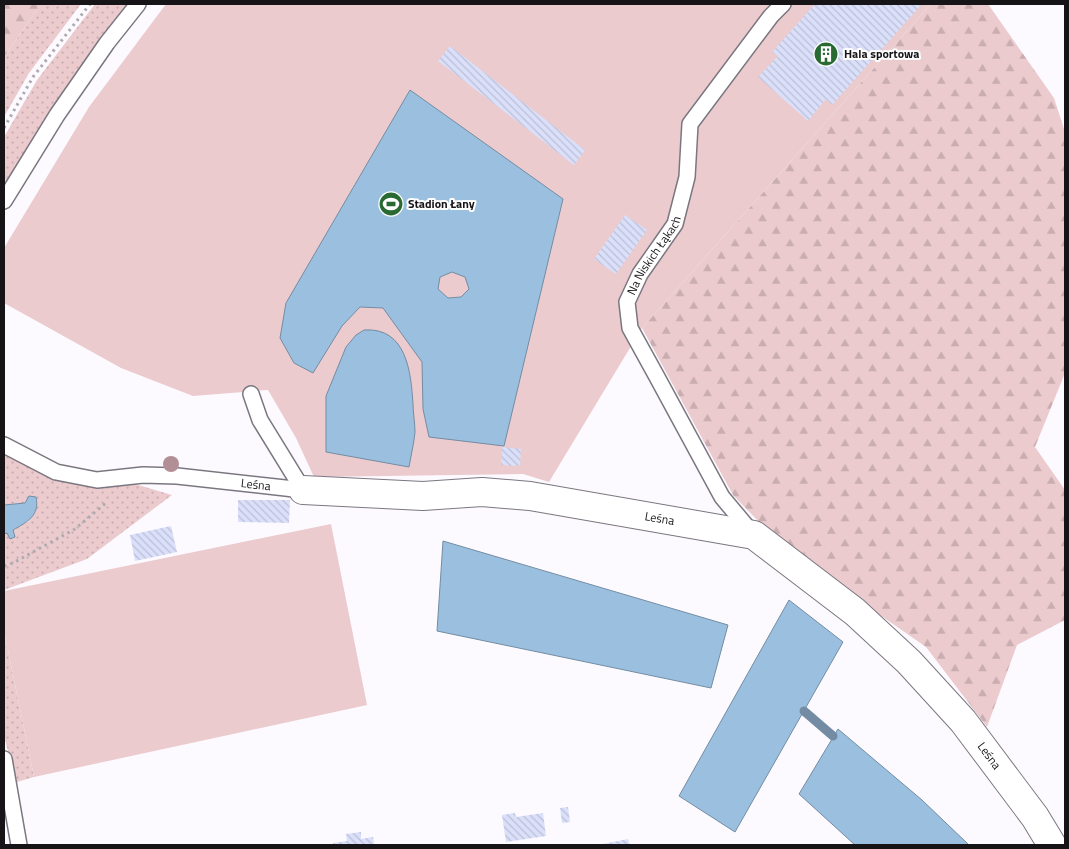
<svg xmlns="http://www.w3.org/2000/svg" width="1069" height="849" viewBox="0 0 1069 849" font-family="'Titillium Web',sans-serif">
  <style>
    .grass { fill: url(#grass-dots) }
    .forest { fill: url(#forest-firs) }
    .pitch { fill: #ebcbce }
    .water { fill: #9bc0df; stroke: #738ca3; fill-rule: evenodd }
    .lines { fill: none; stroke-linecap: round; stroke-linejoin: round }
    .stream { stroke: #738ca3; stroke-width: 9 }
    .building { fill: url(#building-back-hatch) }
    .service-casing { stroke: #7b7780; stroke-width: 18 }
    .minor-casing { stroke: #7b7780; stroke-width: 30 }
    .path { stroke: #adabaf; stroke-width: 3; stroke-dasharray: 2.5 4; stroke-linecap: butt }
    .service { stroke: #fff; stroke-width: 15 }
    .minor { stroke: #fff; stroke-width: 28 }
    .tree { fill: #b28e96 }
    .labels { text-anchor: middle; stroke-width: 4; stroke-linejoin: round; paint-order: stroke }
    .poi-label { font-size: 12px; font-weight: bold; fill: #161417; stroke: #fff; text-anchor: start }
    .street-label { font-size: 12px; fill: #161417; stroke: #fff }
  </style>
  <defs>
    <pattern id="grass-dots" width="8" height="8" patternUnits="userSpaceOnUse" patternTransform="scale(1.25)"><rect width="8" height="8" fill="#ebcbce"/><path d="M2 2h.1M6 6h.1" fill="none" stroke="#c9adb0" stroke-width="1.8" stroke-linecap="round"/></pattern>
    <pattern id="forest-firs" width="22" height="20" patternUnits="userSpaceOnUse" patternTransform="scale(1.25)"><rect width="22" height="20" fill="#ebcbce"/><path d="M5 1l3.5 6h-7zM16 11l3.5 6h-7z" fill="#c9adb0"/></pattern>
    <pattern id="building-back-hatch" width="6" height="6" patternUnits="userSpaceOnUse" patternTransform="scale(1.25)"><rect width="6" height="6" fill="#dbe0fa"/><path d="M-1 5l2 2M0 0l6 6M5-1l2 2" fill="none" stroke="#bbbfd6"/></pattern>
  </defs>
  <rect width="100%" height="100%" fill="#fcfaff"/>
  <g class="grass">
    <path d="M41 4H81L29 73 4 117V57Z"/>
    <path d="M95 4H132L54 105 4 188V137L37 80Z"/>
    <path d="M4 453 51 479 89 484 118 479 172 495 87 559 4 590V534L29 521 36 497 29 496 25 503 4 505Z"/>
    <path d="M4 631 34 777 17 782 4 737Z"/>
  </g>
  <g class="forest">
    <path d="M4 4H41L4 57Z"/>
    <path d="M931 4H988L1054 98 1065 132V373L1035 447 1065 490V620L1017 645 987 727 926 647 785 549 733 495 642 328Z"/>
  </g>
  <g class="pitch">
    <path d="M166 4H931L642 328 549 482 523 474 314 477 296 438 268 390 193 396 121 368 4 303V248L89 107Z"/>
    <path d="M331 524 367 705 34 777 4 631V591Z"/>
  </g>
  <g class="water">
    <path d="M410 90 563 199 504 446 429 437 423 409 422 362 383 308 360 307 342 326 313 373 294 363 280 338 286 303ZM452 272 465 277 469 289 461 297 448 298 438 289 440 277Z"/>
    <path d="M364 330C407 327 411 373 413 404 413 413 415 423 415 432 414 443 411 455 409 467L326 452V396L346 347 356 335Z"/>
    <path d="M29 496 36 497C40 516 27 522 13 530L15 537 10 539 7 533 4 534V505L25 503Z"/>
    <path d="M443 541 728 625 711 688 437 631Z"/>
    <path d="M789 600 843 642 735 832 679 796Z"/>
    <path d="M838 729 922 800 969 845H855L799 794Z"/>
  </g>
  <g class="lines">
    <path class="stream" d="M804 711 833 736"/>
  </g>
  <g class="building">
    <path d="M815 4H922L832 105 826 99 808 121 758 77 778 56 772 52Z"/>
    <path d="M450 46 585 150 574 165 438 61Z"/>
    <path d="M625 215 647 230 616 274 594 259Z"/>
    <path d="M502 447 521 449 520 466 501 465Z"/>
    <path d="M238 500H290L289 523 238 522Z"/>
    <path d="M171 526 177 552 135 561 130 535Z"/>
    <path d="M568 807 570 822 562 823 560 808Z"/>
    <path d="M515 813 516 817 543 813 546 836 506 842 502 815Z"/>
    <path d="M361 832V839L373 837 374 845H334L333 843 347 841 346 834Z"/>
    <path d="M628 839 630 845H603V844Z"/>
  </g>
  <g class="lines">
    <defs>
      <g id="service">
        <path d="M4 201 57 115 107 43 138 4"/>
        <path d="M251 394 260 420 303 490"/>
        <path id="s1" d="M4 445 56 472 97 480 143 475 177 476 303 490"/>
        <path id="s2" d="M753 534 722 497 657 377 630 328 627 302 640 274 675 224 687 177 690 124 771 16 783 4"/>
        <path d="M4 759 19 845"/>
      </g>
      <g id="minor">
        <path id="s3" d="M303 490 423 496 482 492 530 496 754 535 855 612 909 662 963 721 1035 817 1052 845"/>
      </g>
    </defs>
    <use href="#service" class="service-casing"/>
    <use href="#minor" class="minor-casing"/>
    <g class="path">
      <path d="M4 128 33 77 90 4"/>
      <path d="M4 566 13 563 75 529 107 502"/>
    </g>
    <use href="#service" class="service"/>
    <use href="#minor" class="minor"/>
  </g>
  <circle class="tree" cx="171" cy="464" r="8"/>
  <defs>
    <symbol id="building-disc" viewBox="-11 -11 22 22"><circle r="9.5" fill="#296a33" stroke="#fff"/><path d="M-4-6H4V6H1V3H-1V6H-4ZM-2.5-4.3h1.7v1.8h-1.7ZM.8-4.3h1.7v1.8H.8ZM-2.5-1h1.7V.8h-1.7ZM.8-1h1.7V.8H.8Z" fill="#fff"/></symbol>
    <symbol id="stadium-disc" viewBox="-11 -11 22 22"><circle r="9.5" fill="#296a33" stroke="#fff"/><path d="M0-5a6.5 5 0 1 0 0 10a6.5 5 0 1 0 0-10ZM-3.5-1.8h7v3.6h-7Z" fill="#fff"/></symbol>
  </defs>
  <g fill-rule="evenodd">
    <use href="#building-disc" x="812" y="40" width="28" height="28"/>
    <use href="#stadium-disc" x="377" y="190" width="28" height="28"/>
  </g>
  <g class="labels">
    <g class="poi-label">
      <text x="844" y="58">Hala sportowa</text>
      <text x="408" y="208">Stadion Łany</text>
    </g>
    <g class="street-label">
      <text dy="4" stroke="none"><textPath href="#s2" startOffset="321">Na Niskich Łąkach</textPath></text>
      <text dy="4" stroke="none"><textPath href="#s1" startOffset="260">Leśna</textPath></text>
      <text dy="4" stroke="none"><textPath href="#s3" startOffset="359">Leśna</textPath></text>
      <text dy="4" stroke="none"><textPath href="#s3" startOffset="779">Leśna</textPath></text>
    </g>
  </g>
  <rect width="1069" height="849" fill="none" stroke="#161417" stroke-width="10"/>
</svg>
